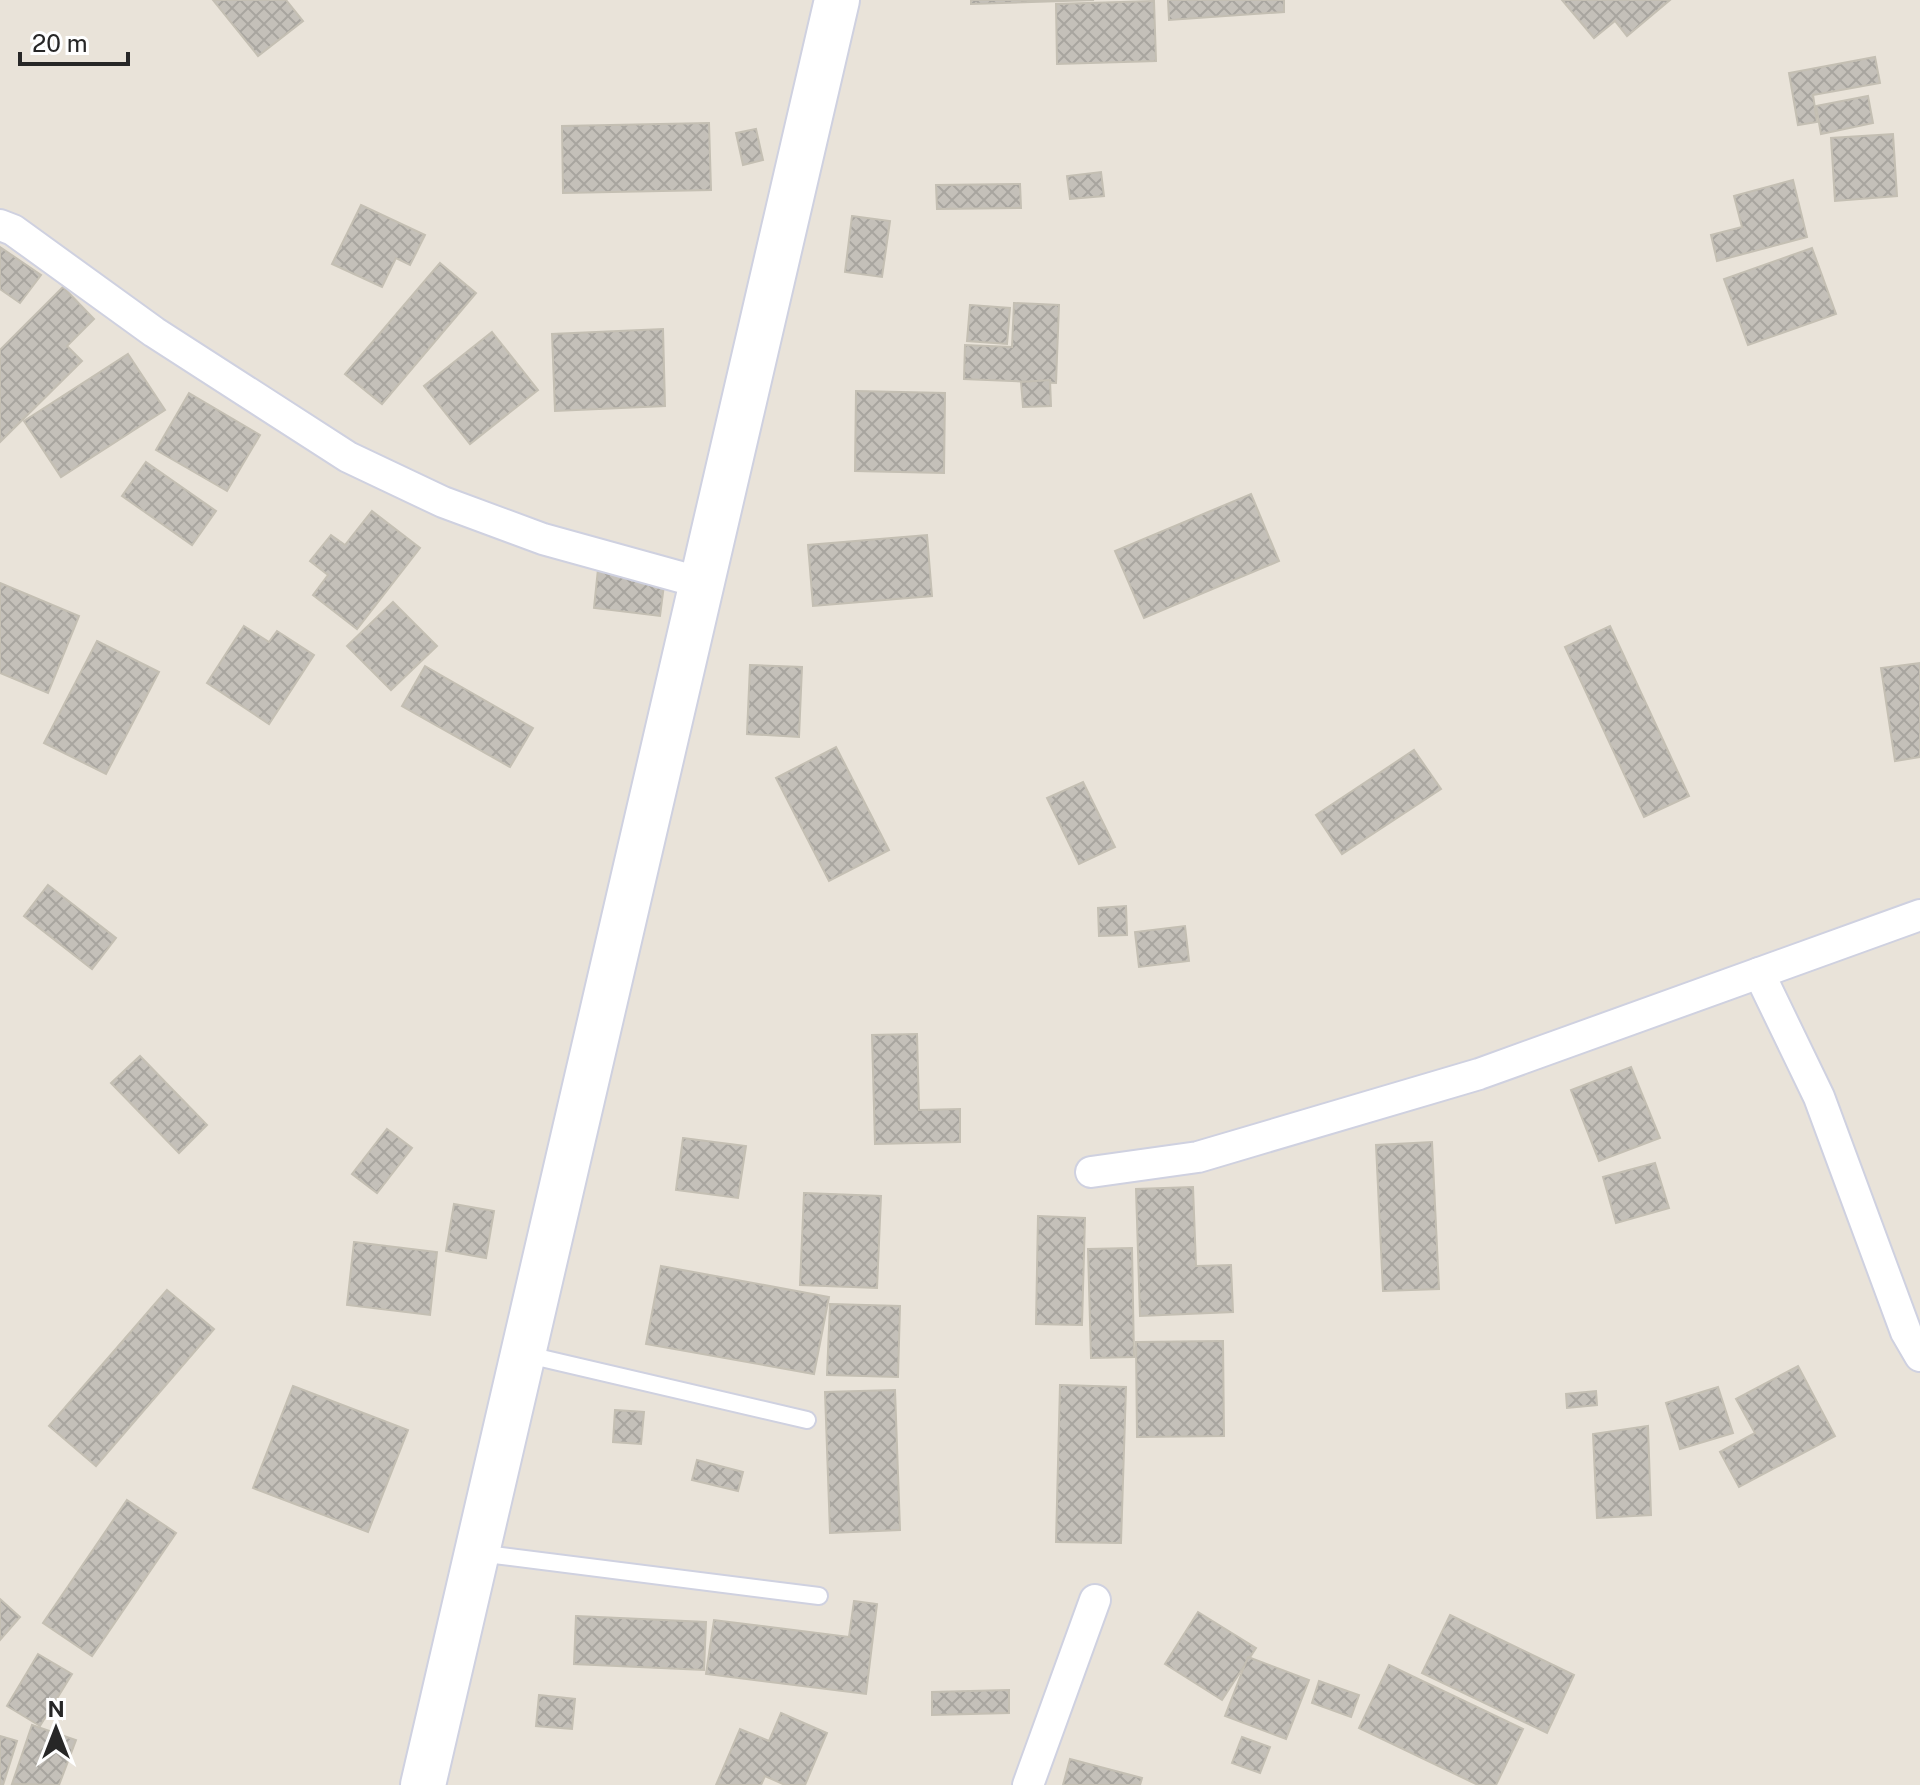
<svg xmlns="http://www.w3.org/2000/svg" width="1920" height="1785" viewBox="0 0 1920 1785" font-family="'Public Sans',sans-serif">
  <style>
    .building { fill: url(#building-cross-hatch); stroke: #c4bfb3; stroke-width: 2 }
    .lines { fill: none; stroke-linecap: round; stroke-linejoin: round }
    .service-casing { stroke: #cfd1e0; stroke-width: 20 }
    .minor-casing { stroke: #cfd1e0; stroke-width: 34 }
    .secondary-casing { stroke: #cfd1e0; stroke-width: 48 }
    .service { stroke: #fff; stroke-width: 16 }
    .minor { stroke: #fff; stroke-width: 30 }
    .secondary { stroke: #fff; stroke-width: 44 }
  </style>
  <defs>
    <pattern id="building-cross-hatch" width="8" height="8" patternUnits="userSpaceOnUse" patternTransform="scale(2)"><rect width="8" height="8" fill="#c4c0b9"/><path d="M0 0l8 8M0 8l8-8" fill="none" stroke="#a8a59f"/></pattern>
  </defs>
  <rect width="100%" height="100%" fill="#e9e3d9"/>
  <g class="building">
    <path d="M213 0H286L303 21 258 56Z"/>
    <path d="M971 0H1094L971 4Z"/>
    <path d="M1168 0H1284V12L1169 20Z"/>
    <path d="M1562 0H1670L1627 36 1615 21 1594 38Z"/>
    <path d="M1154 1 1156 61 1057 64 1056 4Z"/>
    <path d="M1875 57 1880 83 1813 95 1817 122 1798 125 1789 73Z"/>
    <path d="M1868 96 1873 123 1821 134 1816 106Z"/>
    <path d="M709 123 711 190 563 193 562 126Z"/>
    <path d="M756 129 763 160 743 165 736 133Z"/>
    <path d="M1893 134 1897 196 1835 201 1831 138Z"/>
    <path d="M1101 172 1104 196 1070 199 1067 176Z"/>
    <path d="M1793 180 1807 237 1717 261 1711 235 1742 227 1734 196Z"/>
    <path d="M1020 184 1021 208 937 209 936 185Z"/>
    <path d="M361 205 425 235 410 265 396 258 382 287 332 264Z"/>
    <path d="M852 216 890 221 882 277 845 272Z"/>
    <path d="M0 247 41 275 20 303 0 289Z"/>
    <path d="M1812 248 1836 314 1748 345 1724 279Z"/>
    <path d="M440 263 476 293 382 404 345 374Z"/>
    <path d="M63 287 94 319 67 346 82 361 0 442V350Z"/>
    <path d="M1014 303 1059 305 1056 383 964 379 965 345 1012 347Z"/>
    <path d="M970 305 1010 308 1007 344 967 341Z"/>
    <path d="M663 329 665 406 555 411 552 334Z"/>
    <path d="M492 332 538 390 470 444 424 386Z"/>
    <path d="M128 354 165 410 61 477 24 421Z"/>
    <path d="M1050 380 1051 406 1023 407 1021 382Z"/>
    <path d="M856 391 945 393 944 473 855 471Z"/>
    <path d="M189 393 260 435 227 491 156 450Z"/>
    <path d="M146 462 216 511 192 545 122 496Z"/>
    <path d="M1251 494 1279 561 1144 618 1115 551Z"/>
    <path d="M372 511 420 548 357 629 313 595 328 575 310 561 331 535 345 545Z"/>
    <path d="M927 535 932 596 813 606 808 545Z"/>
    <path d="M598 569 665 577 660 616 594 608Z"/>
    <path d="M0 583 79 616 48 693 0 673Z"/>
    <path d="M393 602 437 646 391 690 347 646Z"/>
    <path d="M244 626 269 642 277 631 314 655 269 724 207 683Z"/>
    <path d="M1610 626 1689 796 1644 817 1565 647Z"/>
    <path d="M97 641 159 672 106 774 44 743Z"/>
    <path d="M1920 663V757L1895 761 1881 668Z"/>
    <path d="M750 665 802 667 799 737 747 734Z"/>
    <path d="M425 666 533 728 510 767 402 706Z"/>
    <path d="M836 747 889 850 829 881 776 778Z"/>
    <path d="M1414 750 1441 789 1342 854 1316 815Z"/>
    <path d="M1083 782 1115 847 1079 864 1047 798Z"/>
    <path d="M48 885 116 938 92 969 24 916Z"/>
    <path d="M1126 906 1127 935 1099 936 1098 908Z"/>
    <path d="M1185 926 1189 961 1139 967 1135 932Z"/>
    <path d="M917 1034 919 1110 960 1109V1142L875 1144 872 1035Z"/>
    <path d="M140 1056 207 1125 179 1153 111 1083Z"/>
    <path d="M1631 1067 1660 1138 1599 1161 1571 1090Z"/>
    <path d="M387 1129 412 1148 377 1193 352 1174Z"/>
    <path d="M683 1138 746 1146 738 1198 676 1190Z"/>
    <path d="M1432 1142 1439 1289 1383 1291 1376 1145Z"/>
    <path d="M1655 1163 1669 1208 1616 1223 1603 1177Z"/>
    <path d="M1193 1187 1196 1266 1231 1265 1233 1312 1140 1316 1136 1189Z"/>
    <path d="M804 1193 881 1196 877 1288 800 1285Z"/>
    <path d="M454 1204 494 1211 486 1258 446 1251Z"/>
    <path d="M1038 1216 1085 1218 1082 1325 1036 1324Z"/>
    <path d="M354 1242 437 1252 430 1315 347 1305Z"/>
    <path d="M1132 1248 1134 1357 1091 1358 1088 1249Z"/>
    <path d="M661 1266 829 1297 814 1374 646 1344Z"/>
    <path d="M167 1290 214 1329 96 1466 49 1426Z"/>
    <path d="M830 1304 900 1306 898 1377 827 1375Z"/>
    <path d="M1223 1341 1224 1436 1137 1437 1136 1342Z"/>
    <path d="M1798 1366 1835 1436 1739 1487 1720 1452 1755 1433 1736 1399Z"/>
    <path d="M1060 1385 1126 1387 1121 1543 1056 1542Z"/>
    <path d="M293 1386 408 1430 368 1532 253 1488Z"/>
    <path d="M1718 1387 1733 1433 1680 1449 1666 1403Z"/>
    <path d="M895 1390 900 1530 830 1533 825 1392Z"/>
    <path d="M1596 1391 1597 1405 1567 1408 1566 1394Z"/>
    <path d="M615 1410 644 1412 641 1444 613 1442Z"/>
    <path d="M1648 1426 1651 1515 1597 1518 1593 1434Z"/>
    <path d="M697 1460 743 1472 738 1491 692 1480Z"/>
    <path d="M127 1500 176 1533 92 1656 43 1623Z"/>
    <path d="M0 1599 20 1617 0 1640Z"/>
    <path d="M854 1601 877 1604 866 1694 706 1674 714 1620 849 1637Z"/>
    <path d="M1198 1612 1256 1648 1222 1700 1165 1664Z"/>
    <path d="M1450 1615 1574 1675 1547 1733 1422 1673Z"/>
    <path d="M576 1616 706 1622 704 1670 574 1664Z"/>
    <path d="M38 1654 72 1674 40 1726 7 1706Z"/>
    <path d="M1248 1657 1309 1680 1286 1739 1225 1716Z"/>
    <path d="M1389 1665 1523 1729 1496 1785H1478L1359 1728Z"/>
    <path d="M1319 1681 1359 1695 1351 1717 1312 1703Z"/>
    <path d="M1009 1690V1713L932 1715V1692Z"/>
    <path d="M539 1695 575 1699 572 1729 536 1726Z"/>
    <path d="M781 1713 827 1733 805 1785H785L765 1776 761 1785H716L740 1729 769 1741Z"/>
    <path d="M32 1725 76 1740 59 1785 12 1784Z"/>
    <path d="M0 1736 17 1741 3 1785H0Z"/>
    <path d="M1242 1737 1270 1747 1260 1773 1232 1763Z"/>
    <path d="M1070 1759 1142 1778 1140 1785H1063Z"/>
  </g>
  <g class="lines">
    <defs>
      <g id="service">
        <path d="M524 1354 807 1420"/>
        <path d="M478 1553 819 1596"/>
      </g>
      <g id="minor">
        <path d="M0 225 13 230 154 332 348 457 443 502 543 539 702 583"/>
        <path d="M1759 973 1819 1097 1906 1332 1920 1356"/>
        <path d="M1091 1172 1198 1157 1479 1074 1920 915"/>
        <path d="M1028 1785 1095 1600"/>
      </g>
      <path id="secondary" d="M423 1785 837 0"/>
    </defs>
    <use href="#service" class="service-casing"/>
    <use href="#minor" class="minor-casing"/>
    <use href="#secondary" class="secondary-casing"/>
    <use href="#service" class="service"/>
    <use href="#minor" class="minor"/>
    <use href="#secondary" class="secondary"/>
  </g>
  <g transform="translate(56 1729)" stroke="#ffffff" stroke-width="6" paint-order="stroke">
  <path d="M0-6L14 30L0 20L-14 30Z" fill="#272727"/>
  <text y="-12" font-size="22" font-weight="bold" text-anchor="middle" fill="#272727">N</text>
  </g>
  <path d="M20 52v12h108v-12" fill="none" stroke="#272727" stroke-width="4"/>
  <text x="32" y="52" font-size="24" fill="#272727" stroke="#ffffff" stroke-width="6" paint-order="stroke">20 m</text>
</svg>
